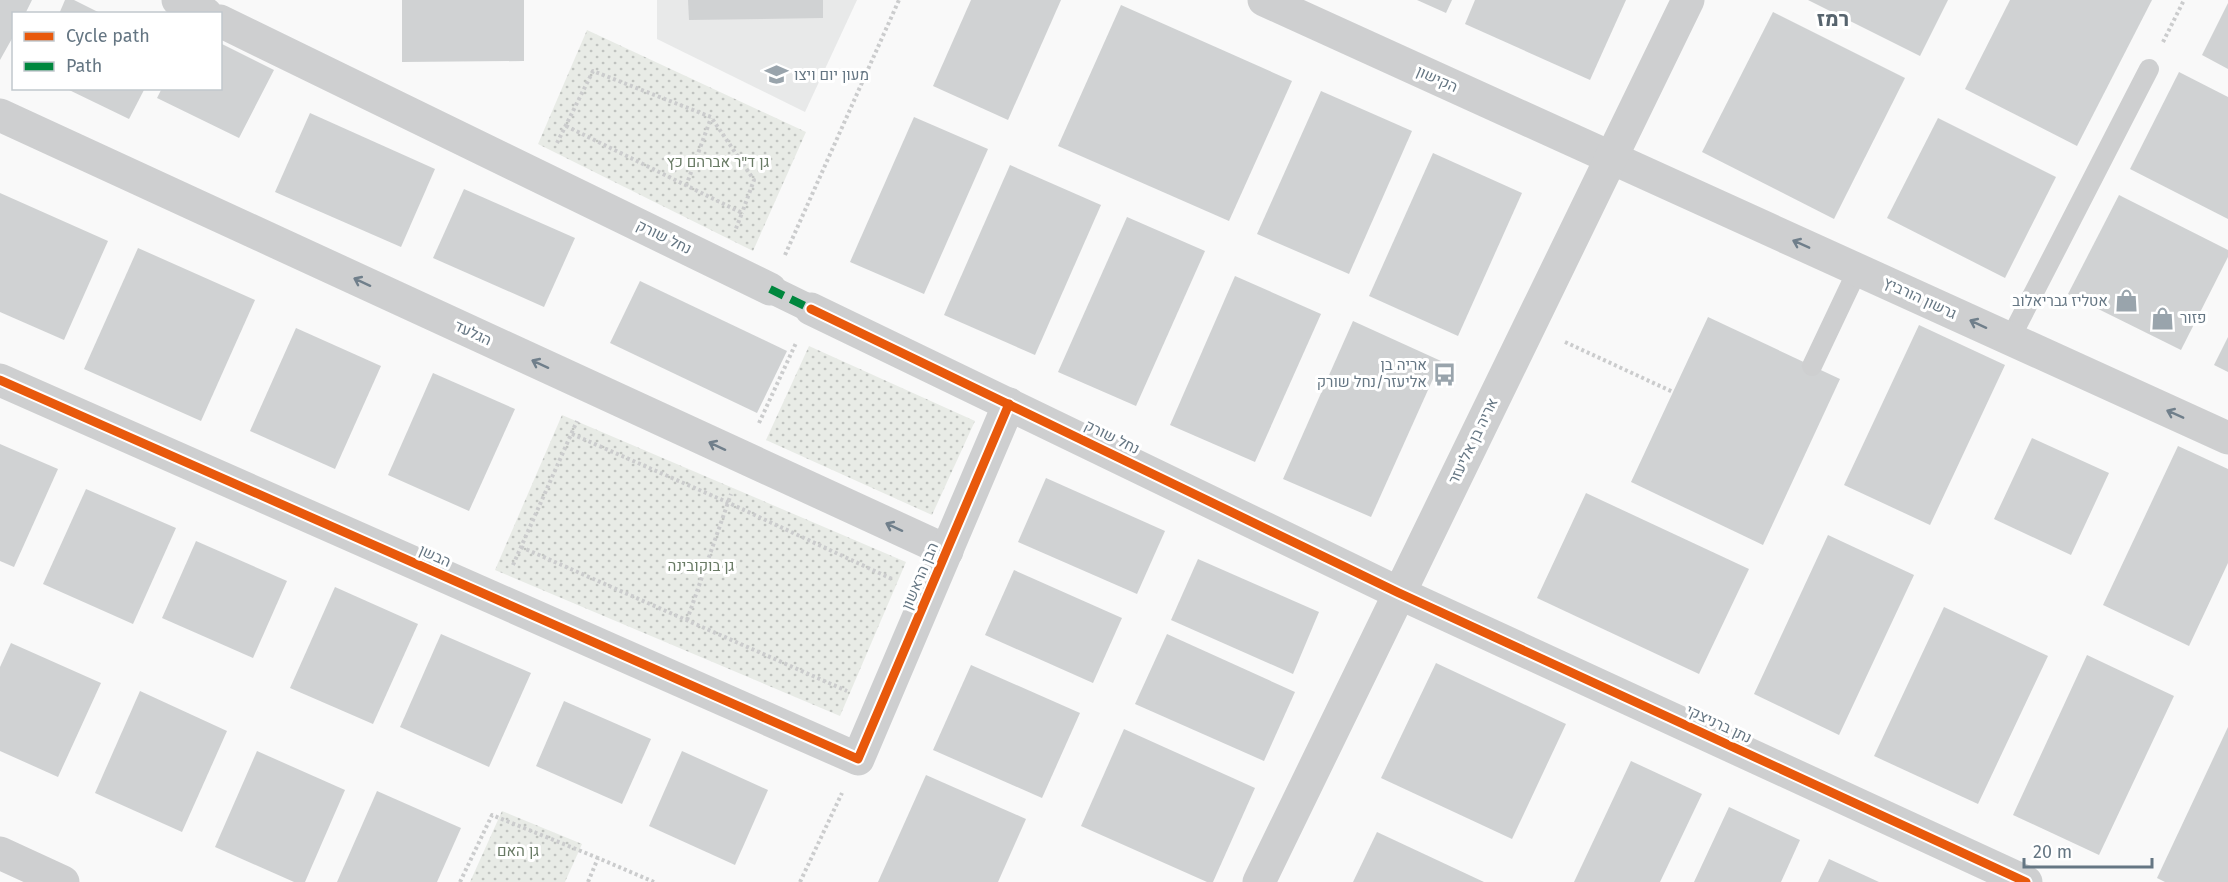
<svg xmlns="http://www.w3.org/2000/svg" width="2228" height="882" viewBox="0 0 2228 882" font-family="'Fira Sans',Heebo,sans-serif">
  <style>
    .built { fill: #e8e9e9 }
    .park { fill: url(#park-dots) }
    .building { fill: #d0d2d3 }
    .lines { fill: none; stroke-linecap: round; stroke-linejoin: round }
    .path { stroke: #cbcccd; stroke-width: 4; stroke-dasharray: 3 3; stroke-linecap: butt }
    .service { stroke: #cecfd0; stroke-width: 20 }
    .pedestrian { stroke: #cecfd0; stroke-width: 28 }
    .minor { stroke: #cecfd0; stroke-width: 33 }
    .quiet { stroke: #00873e; stroke-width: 8; stroke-dasharray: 15 8; stroke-linecap: butt }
    .cycleway-casing { stroke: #fff; stroke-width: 13 }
    .cycleway { stroke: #e8590c; stroke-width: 9 }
    .oneway { stroke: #707f8b }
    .labels { text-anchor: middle; stroke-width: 6; stroke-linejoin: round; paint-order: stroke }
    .poi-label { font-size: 15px; fill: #657683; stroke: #fff; text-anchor: start }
    .street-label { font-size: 15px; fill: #657683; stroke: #fff }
    .park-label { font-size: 15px; fill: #687a64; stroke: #fff }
    .district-label { font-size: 21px; font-weight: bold; fill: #57646e; stroke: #fff }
  </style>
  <defs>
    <pattern id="park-dots" width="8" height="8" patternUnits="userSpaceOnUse" patternTransform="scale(1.5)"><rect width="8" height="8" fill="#e8ebe6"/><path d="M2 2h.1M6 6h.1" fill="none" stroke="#c0c3c0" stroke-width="1.8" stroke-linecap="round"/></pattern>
  </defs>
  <rect width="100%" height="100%" fill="#f9f9f9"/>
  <path class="built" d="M657 0H857L805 112 657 39Z"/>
  <g class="park">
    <path d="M587 30 806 132 753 251 538 144Z"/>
    <path d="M809 346 975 421 932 515 766 440Z"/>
    <path d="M562 415 906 562 840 716 495 570Z"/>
    <path d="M502 811 582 844 565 882H470Z"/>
  </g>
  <g class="building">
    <path d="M0 0H32L25 14H14V35L0 60Z"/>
    <path d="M65 0H74L102 14H59Z"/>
    <path d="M402 0H524V61L402 62Z"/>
    <path d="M688 0H823V18L689 20Z"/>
    <path d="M971 0H1061L1008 120 933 86Z"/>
    <path d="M1417 0H1452L1446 13Z"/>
    <path d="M1475 0H1626L1590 80 1465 24Z"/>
    <path d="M1808 0H1948L1920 56Z"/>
    <path d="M2010 0H2152L2077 146 1965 89Z"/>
    <path d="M2228 3V69L2202 55Z"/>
    <path d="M1121 5 1292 81 1229 221 1058 146Z"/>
    <path d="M1773 12 1905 78 1834 219 1702 152Z"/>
    <path d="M220 43 274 70 239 138 157 98 162 88H220Z"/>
    <path d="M2179 72 2228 97V219L2130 169Z"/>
    <path d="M65 88H145L129 119Z"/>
    <path d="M1321 91 1412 131 1349 274 1257 234Z"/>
    <path d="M310 113 435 169 401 247 275 192Z"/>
    <path d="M914 117 988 149 924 294 850 262Z"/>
    <path d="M1938 118 2056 177 2005 278 1887 218Z"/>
    <path d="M1433 153 1522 193 1458 336 1369 296Z"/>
    <path d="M1010 165 1101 205 1035 355 944 315Z"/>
    <path d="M464 189 575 238 544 307 433 258Z"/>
    <path d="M0 193 108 241 64 340 0 312Z"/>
    <path d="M2119 195 2228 250V257L2181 350 2068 294Z"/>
    <path d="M1127 217 1205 251 1136 406 1058 372Z"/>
    <path d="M138 248 255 300 201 421 84 369Z"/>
    <path d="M1235 276 1321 314 1255 462 1170 425Z"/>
    <path d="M640 281 787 351 757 413 610 343Z"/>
    <path d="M1708 317 1840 379 1763 545 1631 482Z"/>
    <path d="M1353 321 1441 361 1371 517 1283 479Z"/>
    <path d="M1919 325 2005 365 1930 525 1844 485Z"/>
    <path d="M296 328 381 366 335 469 250 431Z"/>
    <path d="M2228 337V372L2214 365Z"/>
    <path d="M433 373 515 409 469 511 388 475Z"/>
    <path d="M2032 438 2109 473 2071 555 1994 519Z"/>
    <path d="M0 444 58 469 14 567 0 561Z"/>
    <path d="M2178 446 2228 469V563L2189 646 2103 605Z"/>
    <path d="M1046 478 1165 531 1137 594 1018 542Z"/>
    <path d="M86 489 176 528 133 624 43 584Z"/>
    <path d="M1586 493 1749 569 1699 674 1537 598Z"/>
    <path d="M1828 535 1914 575 1839 735 1754 694Z"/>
    <path d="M196 541 287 581 253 658 162 618Z"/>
    <path d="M1198 559 1319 612 1293 674 1171 620Z"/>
    <path d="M1014 570 1122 618 1093 683 985 635Z"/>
    <path d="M335 587 418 624 373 724 290 688Z"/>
    <path d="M1944 607 2048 656 1978 804 1874 756Z"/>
    <path d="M441 634 531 673 489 767 400 727Z"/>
    <path d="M1167 634 1295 692 1264 761 1135 704Z"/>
    <path d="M11 643 101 683 58 777 0 751V667Z"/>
    <path d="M2087 655 2174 696 2099 855 2013 815Z"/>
    <path d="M1436 663 1566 724 1512 839 1381 778Z"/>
    <path d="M971 665 1080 713 1042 798 933 750Z"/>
    <path d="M140 691 227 731 182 832 95 793Z"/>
    <path d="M564 701 651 739 622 804 536 766Z"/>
    <path d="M2228 727V882H2165L2157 878Z"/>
    <path d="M1124 729 1255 788 1213 882H1207L1081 826Z"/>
    <path d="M257 751 345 790 305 882H294L215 847Z"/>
    <path d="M682 751 768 790 735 865 649 826Z"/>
    <path d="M1631 761 1702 794 1660 882H1574Z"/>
    <path d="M926 775 1026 819 998 882H878Z"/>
    <path d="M377 791 461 828 437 882H337Z"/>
    <path d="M1729 807 1800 840 1781 882H1694Z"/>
    <path d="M1377 832 1484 882H1353Z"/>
    <path d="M1829 859 1879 882H1818Z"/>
  </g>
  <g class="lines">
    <g class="path">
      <path d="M2163 42 2184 0"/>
      <path d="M566 126 742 213 735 231"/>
      <path d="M557 143 593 71 711 117 754 180 742 213"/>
      <path d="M686 186 711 118"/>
      <path d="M785 255 899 0"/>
      <path d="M1565 342 1673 392"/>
      <path d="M759 423 796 343"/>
      <path d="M572 434 729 503 892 579"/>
      <path d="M521 547 847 691"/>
      <path d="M513 565 577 421"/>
      <path d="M687 620 731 494"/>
      <path d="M460 882 492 815 598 858"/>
      <path d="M588 882 598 858 654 882"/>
      <path d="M800 882 842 793"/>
    </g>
    <g class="service">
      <path d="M2010 339 2149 69"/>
      <path d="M1812 366 1858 269"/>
    </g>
    <path class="pedestrian" d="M770 289 811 309"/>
    <g class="minor">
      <path d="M178 0 206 14"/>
      <path d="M1264 0 2228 438"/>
      <path d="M220 21 770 289"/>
      <path d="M0 115 947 551"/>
      <path d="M811 309 1399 593 2026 882"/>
      <path d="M0 380 858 759 1009 404"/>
      <path d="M0 853 63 882"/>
      <path d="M1259 882 1688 0"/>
    </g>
    <path class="quiet" d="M770 289 811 309"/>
    <defs>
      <g id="cycleway">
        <path d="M811 309 1399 593 2026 882"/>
        <path d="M0 380 858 759 1009 404"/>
      </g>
    </defs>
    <use href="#cycleway" class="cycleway-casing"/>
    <use href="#cycleway" class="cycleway"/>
  </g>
  <defs><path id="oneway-shaft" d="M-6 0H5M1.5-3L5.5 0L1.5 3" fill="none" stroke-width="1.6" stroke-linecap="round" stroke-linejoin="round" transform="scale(1.5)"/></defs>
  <g class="oneway">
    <use href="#oneway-shaft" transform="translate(1801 244) rotate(-156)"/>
    <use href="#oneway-shaft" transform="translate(362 282) rotate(-155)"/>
    <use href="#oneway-shaft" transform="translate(1978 324) rotate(-155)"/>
    <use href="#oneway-shaft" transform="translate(540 364) rotate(-155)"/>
    <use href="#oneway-shaft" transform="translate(2175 414) rotate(-156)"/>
    <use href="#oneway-shaft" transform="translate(717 446) rotate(-155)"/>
    <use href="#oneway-shaft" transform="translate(894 527) rotate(-155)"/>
  </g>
  <defs>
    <symbol id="school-bare" viewBox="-9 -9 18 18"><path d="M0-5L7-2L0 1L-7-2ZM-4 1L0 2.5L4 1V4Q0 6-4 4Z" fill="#99a4ac" stroke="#fff" stroke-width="2.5" paint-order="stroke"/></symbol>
    <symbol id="shop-bare" viewBox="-9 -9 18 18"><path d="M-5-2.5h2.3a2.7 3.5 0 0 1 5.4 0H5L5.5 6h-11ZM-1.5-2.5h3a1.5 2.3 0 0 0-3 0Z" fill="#99a4ac" stroke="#fff" stroke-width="2.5" paint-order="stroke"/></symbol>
    <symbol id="bus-bare" viewBox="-9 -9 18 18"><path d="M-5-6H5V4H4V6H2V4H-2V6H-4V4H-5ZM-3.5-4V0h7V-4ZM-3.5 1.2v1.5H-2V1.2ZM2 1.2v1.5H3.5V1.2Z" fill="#99a4ac" stroke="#fff" stroke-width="2.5" paint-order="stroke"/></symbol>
  </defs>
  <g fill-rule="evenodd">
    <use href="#school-bare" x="760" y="58" width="33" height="33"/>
    <use href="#shop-bare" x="2110" y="284" width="33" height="33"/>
    <use href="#shop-bare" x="2146" y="302" width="33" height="33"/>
    <use href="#bus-bare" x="1428" y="358" width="33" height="33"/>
  </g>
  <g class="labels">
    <g class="poi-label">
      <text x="794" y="80">מעון יום ויצו</text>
      <text x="2108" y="306" text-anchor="end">אטליז גבריאלוב</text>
      <text x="2180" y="323">פזור</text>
      <text x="1427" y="370" text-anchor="end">אריה בן<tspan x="1427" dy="17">אליעזר/נחל שורק</tspan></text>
    </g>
    <g class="street-label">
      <text transform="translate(1437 79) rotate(24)" y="5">הקישון</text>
      <text transform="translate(664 237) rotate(26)" y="5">נחל שורק</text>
      <text transform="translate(1920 298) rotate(25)" y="5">גרשון הורביץ</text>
      <text transform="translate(473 333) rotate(25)" y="5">הגלעד</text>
      <text transform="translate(1112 437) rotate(26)" y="5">נחל שורק</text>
      <text transform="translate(1473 441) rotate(-64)" y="5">אריה בן אליעזר</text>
      <text transform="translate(435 556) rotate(24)" y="5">הבשן</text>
      <text transform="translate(920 576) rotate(-67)" y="5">הבן הראשון</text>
      <text transform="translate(1719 724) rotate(25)" y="5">נתן ברניצקי</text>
    </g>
    <g class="park-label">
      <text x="718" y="167">גן ד"ר אברהם כץ</text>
      <text x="701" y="571">גן בוקובינה</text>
      <text x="518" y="856">גן האם</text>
    </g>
    <g class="district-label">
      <text x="1833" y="26">רמז</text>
    </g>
  </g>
  <rect x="12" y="12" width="210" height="78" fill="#ffffff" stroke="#c1c8cd" stroke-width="1.5"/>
  <rect x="24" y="32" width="30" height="9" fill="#e8590c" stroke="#c1c8cd" stroke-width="1.5"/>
  <text x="66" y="42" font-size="18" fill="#657683">Cycle path</text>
  <rect x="24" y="62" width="30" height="9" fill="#00873e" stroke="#c1c8cd" stroke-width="1.5"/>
  <text x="66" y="72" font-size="18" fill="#657683">Path</text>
  <path d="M2024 858v9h128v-9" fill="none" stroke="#657683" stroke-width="3"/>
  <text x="2033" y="858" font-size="18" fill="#657683" stroke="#ffffff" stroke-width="4.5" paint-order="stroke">20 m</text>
</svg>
